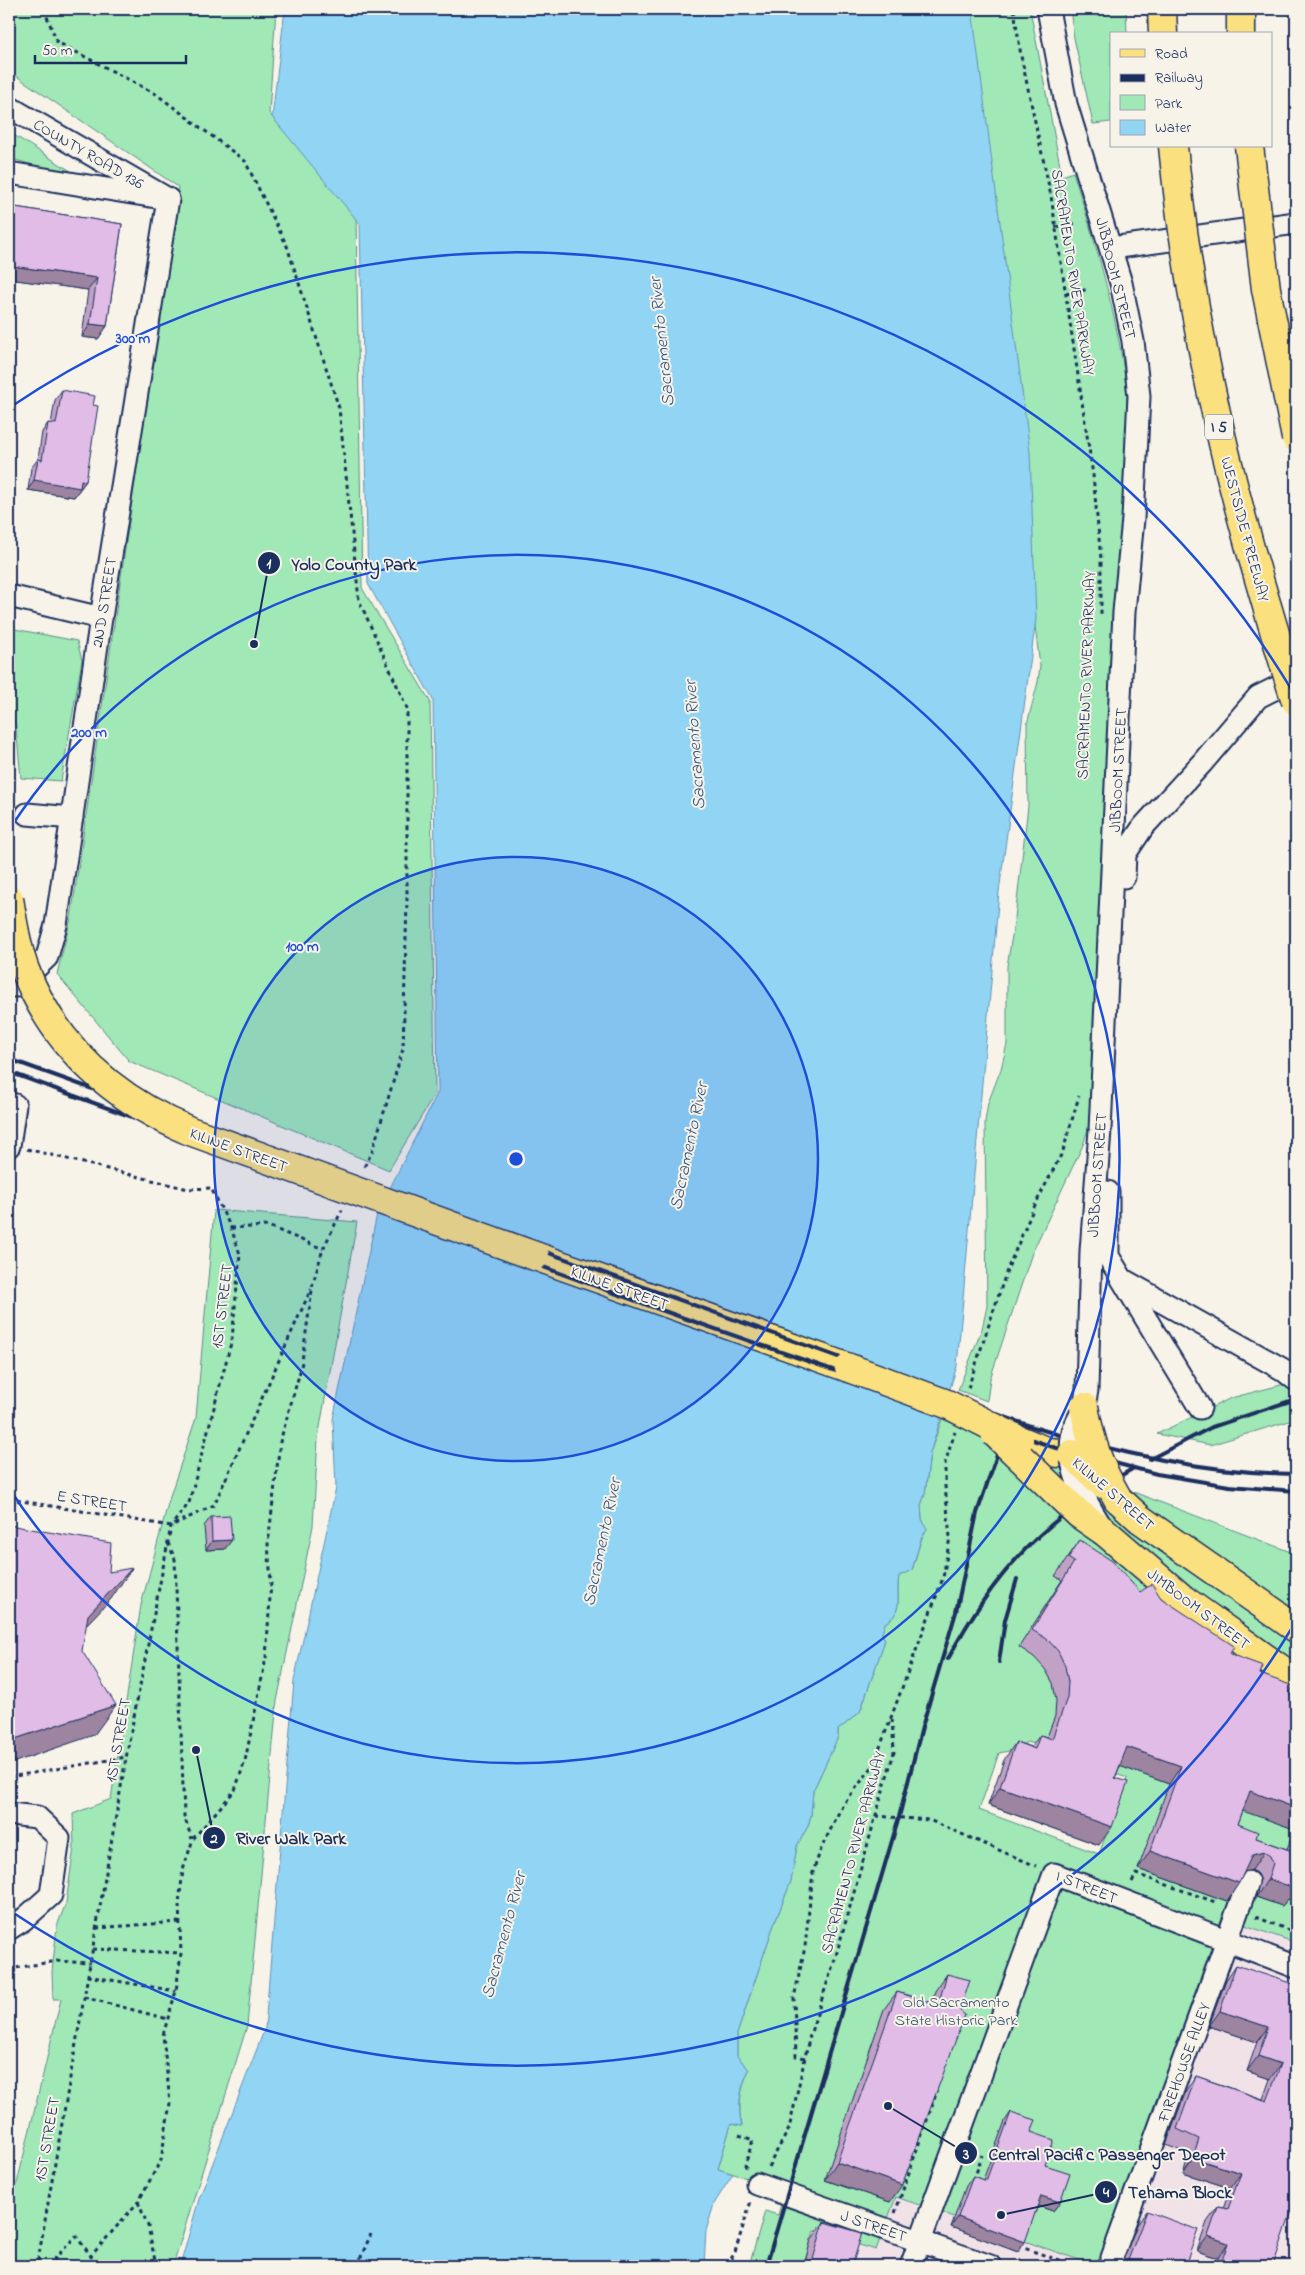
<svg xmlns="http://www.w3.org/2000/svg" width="1305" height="2275" viewBox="0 0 1305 2275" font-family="'Indie Flower',sans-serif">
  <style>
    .built { fill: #f0e2e7 }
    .green { fill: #a0e8b6; stroke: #5e8c8a; fill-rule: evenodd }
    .water { fill: #92d4f4; stroke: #6292b8 }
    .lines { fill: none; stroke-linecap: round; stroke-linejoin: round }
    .minor-casing { stroke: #1b2f5e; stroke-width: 25 }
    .major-casing { stroke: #1b2f5e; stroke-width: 31 }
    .highway-casing { stroke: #1b2f5e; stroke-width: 31 }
    .path { stroke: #1b2f5e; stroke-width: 3; stroke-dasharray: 4 4; stroke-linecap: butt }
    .minor { stroke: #f7f3e8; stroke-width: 21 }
    .major { stroke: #fbe080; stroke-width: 28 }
    .highway { stroke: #fbe080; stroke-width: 28 }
    .rail { stroke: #1b2f5e; stroke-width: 4 }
    .minor-bridge-casing { stroke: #1b2f5e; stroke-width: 25; stroke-linecap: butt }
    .major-bridge-casing { stroke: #1b2f5e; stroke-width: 31; stroke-linecap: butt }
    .highway-bridge-casing { stroke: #1b2f5e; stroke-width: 31; stroke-linecap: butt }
    .minor-bridge { stroke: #f7f3e8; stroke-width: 21 }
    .major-bridge { stroke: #fbe080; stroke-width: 28 }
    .highway-bridge { stroke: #fbe080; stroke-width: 28 }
    .wall { fill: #c1a2c6; stroke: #1b2f5e; fill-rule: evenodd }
    .shaded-wall { fill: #9d84a1; stroke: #1b2f5e }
    .building { fill: #e0bce6; stroke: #1b2f5e }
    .ring { fill: none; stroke: #1d4ed8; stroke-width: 2.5 }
    .labels { text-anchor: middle; stroke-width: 4; stroke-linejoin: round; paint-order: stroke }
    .shield { fill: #f7f3e8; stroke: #5d6a87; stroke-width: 1 }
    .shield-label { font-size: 15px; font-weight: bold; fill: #1b2f5e }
    .street-label { font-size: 16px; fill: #1b2f5e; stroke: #f7f3e8 }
    .park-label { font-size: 16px; fill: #365470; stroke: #f7f3e8 }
    .water-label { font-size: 18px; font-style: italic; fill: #395884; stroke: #f7f3e8 }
    .centre { fill: #1d4ed8; stroke: #f7f3e8; stroke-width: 2.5 }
    .ring-label { font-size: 15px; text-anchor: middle; font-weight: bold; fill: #1d4ed8; stroke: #f7f3e8; stroke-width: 4; stroke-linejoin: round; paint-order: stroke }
    .leader { fill: none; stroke: #1b2f5e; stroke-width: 2 }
    .callout-dot { fill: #1b2f5e; stroke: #f7f3e8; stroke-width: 2 }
    .mark-label { font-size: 15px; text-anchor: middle; font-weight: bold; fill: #fff }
    .callout-label { font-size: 18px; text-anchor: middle; font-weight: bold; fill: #1b2f5e; stroke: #f7f3e8; stroke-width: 4; stroke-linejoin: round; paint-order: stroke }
  </style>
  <rect width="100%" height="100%" fill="#f7f3e8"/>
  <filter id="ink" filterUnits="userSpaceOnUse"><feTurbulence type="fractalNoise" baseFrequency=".02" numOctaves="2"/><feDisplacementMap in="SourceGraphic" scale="10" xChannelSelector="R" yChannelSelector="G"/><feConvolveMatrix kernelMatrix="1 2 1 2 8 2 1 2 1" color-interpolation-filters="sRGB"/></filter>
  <g filter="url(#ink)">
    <path class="built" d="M1223 1917 1296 1943V2266H803L814 2231 890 2209 895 2197 968 2223 1202 1970Z"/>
    <g class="green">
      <path d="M9 9H276L269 113 356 217 362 588 430 701 435 1094 389 1170 129 1061 57 974 71 918 178 187 9 71Z"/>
      <path d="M957 9H1030L1062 176 1073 172C1095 242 1117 313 1126 386 1129 409 1125 435 1125 458L1094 1110 1083 1145 1032 1253 990 1379 987 1401 958 1390 982 1329 987 1306 985 1122 988 1103 1001 1069 1007 1044V966L1015 918 1028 806 1027 724 1038 682 1040 666Z"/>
      <path d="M1070 9H1126L1127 34H1111V122L1093 124 1074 38Z"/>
      <path d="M9 132 85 180 9 158Z"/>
      <path d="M9 628 77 641 82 660 61 781 21 778 16 727 9 705Z"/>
      <path d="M214 1210 357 1222 318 1438 313 1526 277 1701 247 2026 173 2266H9V2217L61 1999H53L52 1972 57 1926 66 1903 74 1847 73 1814 111 1799 141 1605 170 1496 196 1418Z"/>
      <path d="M1296 1381V1419L1210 1445 1157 1434 1231 1398Z"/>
      <path d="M942 1419 1296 1554V1943L1222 1917 1097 2266 896 2197 876 2250 814 2231 803 2266H749L765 2211 778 2215 785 2190 718 2169 731 2124 742 2126C737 2109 741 2086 749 2070L737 2056V2034L772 1930 791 1881 797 1846 808 1826 811 1815 813 1791 838 1737V1730L860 1712 885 1640 882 1633 885 1623C905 1612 895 1596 899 1576L912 1570C917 1556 919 1542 926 1529L922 1519 921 1505 925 1494 930 1453ZM1027 1742 1127 1778 1099 1854 979 1810 999 1753 1014 1750Z"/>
    </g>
    <path class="water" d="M285 9H972L1030 452 1036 619 999 892 957 1366 930 1453 925 1494 921 1505 922 1519 927 1529 921 1539 912 1570 899 1576C895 1596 905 1612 885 1623L882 1633 885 1640 860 1712 838 1730V1737L813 1791 811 1815 808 1826 797 1846 791 1881 772 1930 737 2034V2056L749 2070C740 2087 737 2109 742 2126L731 2124 718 2169 733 2174 714 2204 706 2231 704 2266H180L199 2199 265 2028 294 1681 336 1488 333 1419 377 1214 438 1092 433 700 368 584 360 224 272 117Z"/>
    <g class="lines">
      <defs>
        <g id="minor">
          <path d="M1048 9 1066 104 1121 283 1133 341 1139 396 1133 519 1124 612 1100 1130 1091 1251 1087 1390 1084 1407"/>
          <path d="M9 107 168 199"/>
          <path d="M9 173 156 197"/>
          <path d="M1111 248 1296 223"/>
          <path d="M9 596 101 618"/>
          <path d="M27 814 72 818"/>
          <path d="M1124 877 1125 854 1143 827 1202 763 1258 697 1296 678"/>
          <path d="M9 986H17L47 957 56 925 101 618 168 199"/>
          <path d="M9 1103 15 1105 9 1146"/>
          <path d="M1108 1192V1256L1200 1408"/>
          <path d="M1125 1281 1282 1369 1296 1380"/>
          <path d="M9 1814 37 1817 59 1838 51 1895 23 1920 9 1929"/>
          <path d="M757 2184 990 2266"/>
          <path d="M911 2266 1054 1874 1296 1967"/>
          <path d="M1109 2266 1248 1882"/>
        </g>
        <g id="major">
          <path d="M535 1256 849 1368"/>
          <path d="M1019 1440 1048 1452 1072 1454"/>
          <path d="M1118 1499 1140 1519 1296 1628"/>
          <path d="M1105 1532 1184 1600 1296 1680"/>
        </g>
        <g id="highway">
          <path d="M1162 9 1163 34"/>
          <path d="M1241 9V34"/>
        </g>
      </defs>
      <use href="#minor" class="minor-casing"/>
      <use href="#major" class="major-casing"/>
      <use href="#highway" class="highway-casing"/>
      <g class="path">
        <path d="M44 9 57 42 156 94 245 161 287 246 339 408 359 600 407 708V901L403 1049 372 1152 363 1169"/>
        <path d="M1014 9 1021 56 1051 196 1093 475 1101 559V615"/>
        <path d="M1055 227 1077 223"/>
        <path d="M1066 294 1089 289"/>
        <path d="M27 1149 188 1189 211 1188 231 1228 240 1254 232 1339 189 1503 171 1526 168 1542 128 1747 37 2266"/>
        <path d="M231 1228 268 1226 323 1249"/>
        <path d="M968 1388 1007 1270 1035 1205 1063 1151 1079 1096"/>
        <path d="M9 1499 171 1526 214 1505 311 1289"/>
        <path d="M168 1543 175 1559 184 1816 192 1839"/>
        <path d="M9 1777 126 1757"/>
        <path d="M876 1816 929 1820 1036 1866"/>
        <path d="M1132 1882 1136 1874 1218 1903"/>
        <path d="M1256 1917 1296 1933"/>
        <path d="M96 1928 179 1922"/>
        <path d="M93 1949 181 1953"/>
        <path d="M9 1969 57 1961 90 1963"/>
        <path d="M87 1976 176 1991"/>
        <path d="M84 1997 168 2019"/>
        <path d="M805 2058 796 2056 794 1998 805 1947 813 1872 821 1849 842 1806 873 1766 943 1578 950 1537 945 1486V1463L955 1432"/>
        <path d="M739 2135 753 2140 745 2165 747 2168"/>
        <path d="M768 2167 789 2129 810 2035 835 1959 894 1752 892 1718"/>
        <path d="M974 2180 982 2155"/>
        <path d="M138 2202 148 2226 156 2266"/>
        <path d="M895 2213 937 2091"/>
        <path d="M1018 2246 1076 2266"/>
        <path d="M48 2266 76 2236 91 2256"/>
        <path d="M93 2266 91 2256 138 2202 161 2160 170 2103 163 2035 176 1991 181 1953 179 1903 183 1870 193 1839 235 1790 245 1761 266 1658 271 1582 268 1544 280 1442 301 1368 313 1283 323 1249 342 1210"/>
        <path d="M357 2266 371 2234"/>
        <path d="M727 2266 735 2252 751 2201"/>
      </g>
      <use href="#minor" class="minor"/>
      <use href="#major" class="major"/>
      <use href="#highway" class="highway"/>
      <g class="rail">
        <path d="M9 1059 1033 1427C1119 1454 1207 1473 1296 1474"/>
        <path d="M9 1072 661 1310 1053 1447 1157 1474 1229 1486 1296 1491"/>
        <path d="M1150 1459 1212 1427 1296 1399"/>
        <path d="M948 1659C994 1571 1047 1517 1134 1468"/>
        <path d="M999 1662 1005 1620 1017 1579"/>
        <path d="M766 2266 899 1817 922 1727 956 1612 977 1513 997 1455"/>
      </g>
      <defs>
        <path id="minor-bridge" d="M1084 1407C1081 1415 1075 1424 1073 1432 1065 1466 1084 1499 1101 1526"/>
        <g id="major-bridge">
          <path d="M9 899C13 922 16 947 25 970 55 1047 114 1099 190 1131L535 1256"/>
          <path d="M849 1368 947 1404 1019 1440"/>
          <path d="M1084 1407C1092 1447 1098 1464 1118 1499"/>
          <path d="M995 1433 1079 1514 1105 1532"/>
          <path d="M1072 1454 1103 1484"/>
        </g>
        <g id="highway-bridge">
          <path d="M1173 146C1188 301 1221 454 1266 603 1276 636 1285 669 1296 701"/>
          <path d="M1249 146 1266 289 1296 438"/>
        </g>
      </defs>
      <use href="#minor-bridge" class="minor-bridge-casing"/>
      <use href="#major-bridge" class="major-bridge-casing"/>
      <use href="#highway-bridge" class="highway-bridge-casing"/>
      <use href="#minor-bridge" class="minor-bridge"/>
      <use href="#major-bridge" class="major-bridge"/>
      <use href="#highway-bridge" class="highway-bridge"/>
    </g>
    <g class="wall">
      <path d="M9 206 122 224 107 326 98 339 82 337 88 290 10 279Z"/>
      <path d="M62 390 93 405 86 481 74 497 28 490 31 468 38 459 42 432 48 423 51 424 55 400Z"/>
      <path d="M211 1517 225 1549 206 1550 204 1526Z"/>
      <path d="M1080 1540 1140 1592 1161 1598 1230 1654 1290 1694 1296 1696V1902L1288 1899 1282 1906 1256 1897 1260 1880 1257 1874 1252 1870 1245 1872 1227 1901 1138 1869 1169 1784 1120 1766 1115 1778 1099 1845 988 1805 1004 1760 1016 1742 1031 1747 1040 1735 1047 1737 1055 1716 1056 1700 1053 1683 1045 1669 1034 1657 1019 1647 1062 1580 1055 1576ZM1243 1810 1294 1829 1287 1849 1256 1838 1238 1824Z"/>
      <path d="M1236 1965 1294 2027 1273 2266H1215L1218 2258 1197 2251 1207 2222 1218 2207 1223 2208 1230 2188 1183 2173 1189 2154 1166 2145 1186 2091 1196 2076 1263 2099 1270 2079 1247 2071 1257 2042 1209 2026 1226 1980Z"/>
      <path d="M947 1974 890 2202 825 2180 884 2009 897 1992 932 2003 935 1991Z"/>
      <path d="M1011 2112 1031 2132 1060 2202 1053 2211 1038 2206 1018 2252 951 2227 966 2186 973 2176 983 2180 1005 2121Z"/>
      <path d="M1147 2211 1185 2266H1121L1137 2225Z"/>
      <path d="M824 2222 852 2266H804L811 2240Z"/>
    </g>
    <g class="shaded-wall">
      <path d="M12 266 97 278 88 290 9 279Z"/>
      <path d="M90 324 107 326 98 339 82 337Z"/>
      <path d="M34 480H81L86 481 74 497 28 490Z"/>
      <path d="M232 1540 225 1549 206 1550 212 1541Z"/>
      <path d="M132 1568 111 1599 67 1645 88 1615Z"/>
      <path d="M116 1705 94 1735 9 1764V1741Z"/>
      <path d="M1127 1747 1181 1766 1169 1784 1114 1764Z"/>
      <path d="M1000 1787 1112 1827 1099 1845 988 1805Z"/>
      <path d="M1250 1791 1296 1808V1826L1294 1829 1237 1809Z"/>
      <path d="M1150 1851 1239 1883 1227 1901 1138 1869Z"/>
      <path d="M1264 1852 1252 1870 1240 1873 1252 1855Z"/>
      <path d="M1268 1879 1296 1882V1902L1288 1899 1282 1906 1256 1897Z"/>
      <path d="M1220 2011 1268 2027 1257 2042 1209 2026Z"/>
      <path d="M1258 2056 1281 2064 1270 2079 1247 2071Z"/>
      <path d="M1193 2158 1241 2173 1230 2188 1183 2173Z"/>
      <path d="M837 2162 902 2185 890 2202 825 2180Z"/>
      <path d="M1041 2196 1060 2202 1053 2211 1035 2205Z"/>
      <path d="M958 2217 1025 2242 1018 2252 951 2227Z"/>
      <path d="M1208 2236 1228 2243 1218 2258 1197 2251Z"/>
      <path d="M1128 2260 1144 2266H1124Z"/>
    </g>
    <g class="building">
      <path d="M9 206 122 224 107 326 90 324 97 278 12 266 9 285Z"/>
      <path d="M62 390 95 396 93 405 98 406 86 481 81 480 80 488 34 480 38 459 42 460 48 423 56 424Z"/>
      <path d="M230 1516 232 1540 212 1541 211 1517Z"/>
      <path d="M9 1525 111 1543 109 1572 132 1568 88 1615 82 1651 116 1705 9 1741Z"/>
      <path d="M1080 1540 1112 1561 1140 1592 1152 1584 1161 1598 1234 1646 1230 1654 1263 1666 1260 1674 1293 1686 1290 1694 1296 1696V1808L1250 1791 1238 1824 1258 1832 1256 1838 1292 1851 1296 1839V1885L1295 1888 1268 1879 1273 1863 1270 1856 1264 1852 1252 1855 1239 1883 1150 1851 1181 1766 1127 1747 1115 1778 1128 1782 1112 1827 1000 1787 1016 1742 1035 1749 1040 1735 1052 1739 1067 1698 1068 1682 1065 1666 1058 1651 1047 1639 1032 1630 1074 1562 1068 1558Z"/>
      <path d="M1236 1965 1296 1985V2019L1294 2027 1296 2028V2199L1273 2266H1220L1228 2243 1208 2236 1218 2207 1228 2209 1241 2173 1193 2158 1199 2139 1177 2129 1196 2076 1267 2101 1281 2064 1258 2056 1268 2027 1220 2011Z"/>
      <path d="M947 1974 970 1980 960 2011 965 2015 902 2185 837 2162 897 1992 938 2005Z"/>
      <path d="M1011 2112 1036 2120 1031 2132 1054 2140 1045 2165 1070 2173 1060 2202 1041 2196 1025 2242 958 2217 973 2176 986 2181Z"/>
      <path d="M1147 2211 1198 2230 1185 2266H1144L1128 2260Z"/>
      <path d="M824 2222 862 2233 852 2266H811Z"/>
    </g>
  </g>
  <circle cx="516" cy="1159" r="302" fill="#1d4ed8" fill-opacity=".12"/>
  <g class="ring">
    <circle cx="516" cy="1159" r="302"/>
    <path d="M9 830A604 604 0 1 1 9 1488"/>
    <path d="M1293 1626A906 906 0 0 1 9 1910M9 408A906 906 0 0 1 1293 692"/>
  </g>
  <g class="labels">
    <rect class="shield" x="1205" y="414.5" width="28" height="25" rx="4"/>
    <g class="shield-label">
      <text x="1219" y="432">I 5</text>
    </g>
    <g class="street-label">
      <text transform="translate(89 153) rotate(30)" y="6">COUNTY ROAD 136</text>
      <text transform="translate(1074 272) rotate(81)" y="6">SACRAMENTO RIVER PARKWAY</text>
      <text transform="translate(1117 278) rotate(76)" y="6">JIBBOOM STREET</text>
      <text transform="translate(1246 529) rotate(75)" y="6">WESTSIDE FREEWAY</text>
      <text transform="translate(103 602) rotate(-81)" y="6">2ND STREET</text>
      <text transform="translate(1085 675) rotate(-88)" y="6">SACRAMENTO RIVER PARKWAY</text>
      <text transform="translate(1117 770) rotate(-87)" y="6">JIBBOOM STREET</text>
      <text transform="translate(239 1149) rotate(20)" y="6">KILINE STREET</text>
      <text transform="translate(1096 1175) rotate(-86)" y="6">JIBBOOM STREET</text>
      <text transform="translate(620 1287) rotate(20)" y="6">KILINE STREET</text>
      <text transform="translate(221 1306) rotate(-83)" y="6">1ST STREET</text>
      <text transform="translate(1114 1493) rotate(41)" y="6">KILINE STREET</text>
      <text transform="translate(92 1500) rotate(9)" y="6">E STREET</text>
      <text transform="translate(1199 1608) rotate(37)" y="6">JIMBOOM STREET</text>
      <text transform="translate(117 1740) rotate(-80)" y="6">1ST STREET</text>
      <text transform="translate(852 1852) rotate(-75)" y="6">SACRAMENTO RIVER PARKWAY</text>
      <text transform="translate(1087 1886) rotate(22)" y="6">I STREET</text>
      <text transform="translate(1183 2062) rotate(-70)" y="6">FIREHOUSE ALLEY</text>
      <text transform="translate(46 2139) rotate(-80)" y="6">1ST STREET</text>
      <text transform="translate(874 2225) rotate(19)" y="6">J STREET</text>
    </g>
    <g class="park-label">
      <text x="956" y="2007">Old Sacramento<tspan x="956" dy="18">State Historic Park</tspan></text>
    </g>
    <g class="water-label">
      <text transform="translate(661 342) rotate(-96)" y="6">Sacramento River</text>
      <text transform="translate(694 745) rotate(-94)" y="6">Sacramento River</text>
      <text transform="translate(688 1146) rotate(-78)" y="6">Sacramento River</text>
      <text transform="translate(601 1542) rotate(-78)" y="6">Sacramento River</text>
      <text transform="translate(503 1935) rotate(-75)" y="6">Sacramento River</text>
    </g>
  </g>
  <circle cx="516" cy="1159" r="8" class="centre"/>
  <g class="ring-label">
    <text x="133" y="343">300 m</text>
    <text x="89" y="737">200 m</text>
    <text x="302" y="951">100 m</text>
  </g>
  <path class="leader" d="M254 644L269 563M196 1750L214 1838M888 2106L966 2153M1001 2215L1106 2192"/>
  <g class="callout-dot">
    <circle cx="254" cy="644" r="5"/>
    <circle cx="196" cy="1750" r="5"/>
    <circle cx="888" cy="2106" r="5"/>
    <circle cx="1001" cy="2215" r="5"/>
    <circle cx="269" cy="563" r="12"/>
    <circle cx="214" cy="1838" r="12"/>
    <circle cx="966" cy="2153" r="12"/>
    <circle cx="1106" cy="2192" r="12"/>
  </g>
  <g class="mark-label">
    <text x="269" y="568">1</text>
    <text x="214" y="1843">2</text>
    <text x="966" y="2159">3</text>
    <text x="1106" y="2197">4</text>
  </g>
  <g class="callout-label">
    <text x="354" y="570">Yolo County Park</text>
    <text x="291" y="1844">River Walk Park</text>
    <text x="1107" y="2160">Central Pacific Passenger Depot</text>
    <text x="1180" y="2198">Tehama Block</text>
  </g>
  <rect width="1305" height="2275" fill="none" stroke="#f7f3e8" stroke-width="30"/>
  <rect x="15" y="15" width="1275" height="2245" fill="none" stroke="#1b2f5e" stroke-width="2" filter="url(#ink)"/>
  <rect x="1110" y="32" width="162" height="115" fill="#f7f3e8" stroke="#9fa5b1"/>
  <rect x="1120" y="49" width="25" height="8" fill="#fbe080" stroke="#9fa5b1"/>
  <text x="1155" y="58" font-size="15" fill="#1b2f5e">Road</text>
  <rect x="1120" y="74" width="25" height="8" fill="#1b2f5e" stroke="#9fa5b1"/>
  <text x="1155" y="82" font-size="15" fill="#1b2f5e">Railway</text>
  <rect x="1120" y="95" width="25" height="15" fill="#a0e8b6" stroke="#9fa5b1"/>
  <text x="1155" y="108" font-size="15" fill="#1b2f5e">Park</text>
  <rect x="1120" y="120" width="25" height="15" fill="#92d4f4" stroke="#9fa5b1"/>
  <text x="1155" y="132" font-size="15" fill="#1b2f5e">Water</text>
  <path d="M35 55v8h151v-8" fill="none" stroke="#1b2f5e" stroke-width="2.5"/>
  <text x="42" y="55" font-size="15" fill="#1b2f5e" stroke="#f7f3e8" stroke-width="4" paint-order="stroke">50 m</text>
</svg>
